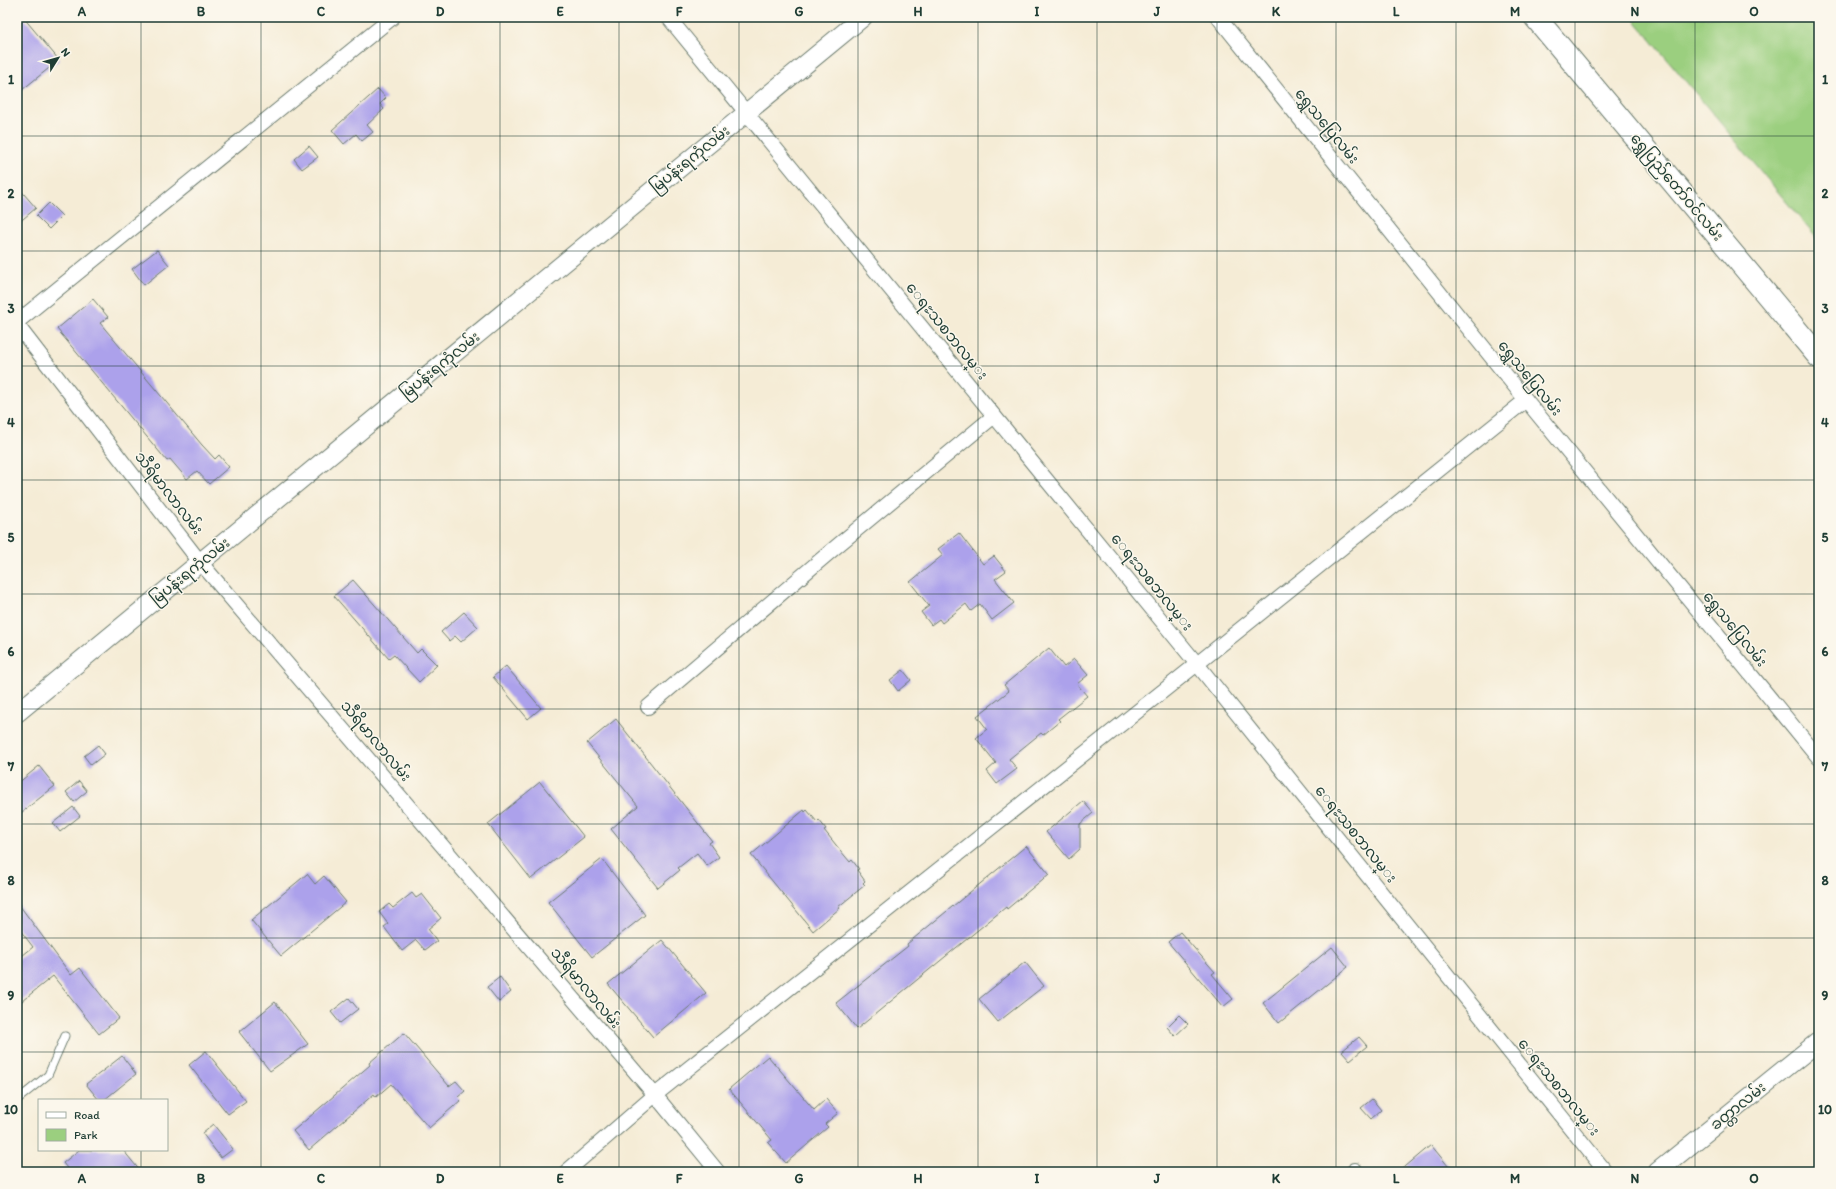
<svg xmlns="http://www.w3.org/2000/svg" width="1836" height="1189" viewBox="0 0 1836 1189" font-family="Itim,'Noto Sans Myanmar',sans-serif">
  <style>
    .green { fill: #9bcf7f; stroke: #5d865a }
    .building { fill: #aca1eb }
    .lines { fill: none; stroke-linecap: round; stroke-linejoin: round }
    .service-casing { stroke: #6a7a6d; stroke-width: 9 }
    .minor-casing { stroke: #6a7a6d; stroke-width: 16 }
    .tertiary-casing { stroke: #6a7a6d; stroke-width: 20 }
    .primary-casing { stroke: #6a7a6d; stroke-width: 24 }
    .service { stroke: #fff; stroke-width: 7 }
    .minor { stroke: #fff; stroke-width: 14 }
    .tertiary { stroke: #fff; stroke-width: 18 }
    .primary { stroke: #fff; stroke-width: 22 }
    .grid { fill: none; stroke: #1f3d34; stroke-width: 1; stroke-opacity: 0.55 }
    .labels { text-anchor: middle; stroke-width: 3; stroke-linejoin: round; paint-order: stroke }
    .street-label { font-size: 15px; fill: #1f3d34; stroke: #fbf7ec }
    .neatline { fill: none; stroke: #1f3d34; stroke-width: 1.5 }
    .grid-label { font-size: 13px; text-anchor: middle; font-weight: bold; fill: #1f3d34 }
  </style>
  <rect width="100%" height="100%" fill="#fbf7ec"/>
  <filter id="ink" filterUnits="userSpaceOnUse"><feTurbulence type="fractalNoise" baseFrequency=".025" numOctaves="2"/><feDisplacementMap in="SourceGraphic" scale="8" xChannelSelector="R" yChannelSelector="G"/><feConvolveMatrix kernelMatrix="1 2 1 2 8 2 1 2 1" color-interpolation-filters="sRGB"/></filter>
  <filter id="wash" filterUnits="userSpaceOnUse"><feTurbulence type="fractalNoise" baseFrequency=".012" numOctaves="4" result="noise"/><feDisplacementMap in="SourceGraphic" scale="16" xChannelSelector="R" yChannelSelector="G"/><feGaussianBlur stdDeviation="0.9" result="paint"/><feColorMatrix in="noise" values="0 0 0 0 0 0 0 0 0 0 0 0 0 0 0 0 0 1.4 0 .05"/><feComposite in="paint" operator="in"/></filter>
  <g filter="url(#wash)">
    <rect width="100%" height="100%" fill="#f5ecd6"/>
    <path class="green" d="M1632 17H1819V241Z"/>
    <g id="blocks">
      <g class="building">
        <path d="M17 17H23L59 60 17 94Z"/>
        <path d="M378 89 386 98 380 104 384 109 367 125 373 132 362 141 356 134 344 144 332 130Z"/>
        <path d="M309 146 318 157 302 169 294 159Z"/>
        <path d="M17 186 36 208 17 224Z"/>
        <path d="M49 203 62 216 49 229 36 216Z"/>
        <path d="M157 250 169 265 144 285 132 269Z"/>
        <path d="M93 299 108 317 100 323 202 445 215 459 219 455 229 467 209 484 197 471 187 479 170 459 167 461 57 329Z"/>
        <path d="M959 533 983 564 994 556 1006 571 995 579 1014 603 992 620 980 604 971 611 966 604 942 623 939 619 931 625 921 612 929 606 910 582 943 555 938 549Z"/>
        <path d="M353 580 417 653 421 649 437 665 419 682 394 655 389 659 334 596Z"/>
        <path d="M464 612 478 627 461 642 455 636 449 641 441 632Z"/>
        <path d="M1049 648 1064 667 1074 659 1088 675 1077 684 1087 696 1058 719 1060 721 1043 735 1041 733 1009 759 1017 769 997 784 987 771 996 763 976 738 987 729 977 716 1009 691 1004 685Z"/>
        <path d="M506 666 541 708 528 719 493 677Z"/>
        <path d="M903 670 911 680 898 691 890 680Z"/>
        <path d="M616 719 712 841 709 843 719 857 707 866 697 853 678 868 680 870 658 888 611 829 638 806 587 743Z"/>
        <path d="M98 745 105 754 91 765 84 756Z"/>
        <path d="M39 766 55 786 17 816V784Z"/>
        <path d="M79 781 87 791 74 802 66 792Z"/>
        <path d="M540 782 584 837 531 879 488 824Z"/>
        <path d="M1083 801 1093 813 1080 824V849L1069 859 1046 832Z"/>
        <path d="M73 807 80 816 60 832 53 823Z"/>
        <path d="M804 810 805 812 807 810 817 822 819 820 826 829 824 830 840 850 850 862 852 860 859 869 857 870 865 881 863 883 865 885 838 907 840 908 813 931 751 855Z"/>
        <path d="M1026 846 1049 874 1007 909 1006 907 857 1029 836 1003 908 946 907 944Z"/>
        <path d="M602 859 645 915 592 957 548 902Z"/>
        <path d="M307 874 315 884 324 876 346 902 281 956 251 920Z"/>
        <path d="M412 893 416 898 422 894 441 918 428 929 437 941 425 950 416 940 402 951 384 927 388 924 379 912 389 904 393 908Z"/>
        <path d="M17 902 71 975 80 968 119 1018 99 1034 53 976 17 1005V960L33 947 17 926Z"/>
        <path d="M1180 932 1215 972 1212 974 1233 999 1223 1007 1168 942Z"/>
        <path d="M662 940 706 993 653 1037 608 984Z"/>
        <path d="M1332 947 1348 967 1279 1023 1263 1003Z"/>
        <path d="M1025 962 1044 986 998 1022 979 999Z"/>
        <path d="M500 977 511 992 499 1002 487 987Z"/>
        <path d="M349 998 358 1009 340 1023 331 1012Z"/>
        <path d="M275 1002 308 1044 270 1071 239 1032Z"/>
        <path d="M1179 1015 1188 1024 1175 1036 1167 1027Z"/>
        <path d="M404 1033 449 1086 456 1081 465 1091 458 1097 461 1100 429 1128 391 1084 376 1097 374 1094 309 1150 293 1131 370 1065 369 1063Z"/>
        <path d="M1359 1037 1367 1046 1350 1060 1342 1051Z"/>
        <path d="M206 1051 246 1101 228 1114 189 1065Z"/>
        <path d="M122 1056 136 1074 104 1100H99L86 1084Z"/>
        <path d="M768 1056 814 1110 826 1099 838 1113 825 1124 828 1127 786 1163 768 1143 772 1140 729 1089Z"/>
        <path d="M1372 1099 1381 1110 1371 1119 1361 1108Z"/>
        <path d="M213 1124 233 1149 221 1158 202 1133Z"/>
        <path d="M1431 1145 1453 1172H1399Z"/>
        <path d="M79 1150H123L141 1172H70L63 1163Z"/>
      </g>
    </g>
  </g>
  <g filter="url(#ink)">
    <use href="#blocks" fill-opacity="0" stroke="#6a7a6d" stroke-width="1"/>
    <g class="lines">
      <defs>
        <path id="service" d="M17 1100 48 1075 65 1036"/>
        <g id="minor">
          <path d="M668 17 1197 664 1606 1172"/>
          <path d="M1218 17 1526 400 1819 758"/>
          <path d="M17 322 393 17"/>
          <path d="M17 325 200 562 655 1095 718 1172"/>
          <path d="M648 707 837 546 994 416"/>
          <path d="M566 1172 655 1095 1197 664 1526 400"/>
          <path d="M1353 1172 1355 1170"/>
        </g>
        <g id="tertiary">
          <path d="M17 713 863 17"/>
          <path d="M1657 1172 1819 1041"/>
        </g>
        <path id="primary" d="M1535 17 1819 357"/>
      </defs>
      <use href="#service" class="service-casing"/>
      <use href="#minor" class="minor-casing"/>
      <use href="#tertiary" class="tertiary-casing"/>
      <use href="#primary" class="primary-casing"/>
      <use href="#service" class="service"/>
      <use href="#minor" class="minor"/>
      <use href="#tertiary" class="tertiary"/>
      <use href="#primary" class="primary"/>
    </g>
  </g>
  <path class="grid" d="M141 17V1100M261 17V1172M380 17V1172M500 17V1172M619 17V1172M739 17V1172M858 17V1172M978 17V1172M1097 17V1172M1217 17V1172M1336 17V1172M1456 17V1172M1575 17V1172M1695 17V1172M17 136H1819M17 251H1819M17 366H1819M17 480H1819M17 594H1819M17 709H1819M17 824H1819M17 938H1819M17 1052H1819M141 1150V1172"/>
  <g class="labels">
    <g class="street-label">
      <text transform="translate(1327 126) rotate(51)" y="5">ရွှေသပြေလမ်း</text>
      <text transform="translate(690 159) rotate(-39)" y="5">မြပန်းရကုံလမ်း</text>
      <text transform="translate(1677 187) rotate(50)" y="5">ရွှေပြည်တော်ဝင်လမ်း</text>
      <text transform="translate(947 331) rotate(51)" y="5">ေရႊသစၥာလမ္း</text>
      <text transform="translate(440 365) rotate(-39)" y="5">မြပန်းရကုံလမ်း</text>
      <text transform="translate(1530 378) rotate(51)" y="5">ရွှေသပြေလမ်း</text>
      <text transform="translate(169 493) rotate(52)" y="5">သီရိမာလာလမ်း</text>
      <text transform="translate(190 571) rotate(-39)" y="5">မြပန်းရကုံလမ်း</text>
      <text transform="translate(1152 582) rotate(51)" y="5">ေရႊသစၥာလမ္း</text>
      <text transform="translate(1735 629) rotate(51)" y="5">ရွှေသပြေလမ်း</text>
      <text transform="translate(376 741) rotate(50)" y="5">သီရိမာလာလမ်း</text>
      <text transform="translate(1356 834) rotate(51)" y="5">ေရႊသစၥာလမ္း</text>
      <text transform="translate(586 988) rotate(50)" y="5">သီရိမာလာလမ်း</text>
      <text transform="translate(1559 1087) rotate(51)" y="5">ေရႊသစၥာလမ္း</text>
      <text transform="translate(1738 1106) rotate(-39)" y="5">ခတ္တာလမ်း</text>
    </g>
  </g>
  <rect width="1836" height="1189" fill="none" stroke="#fbf7ec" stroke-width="44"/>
  <rect x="38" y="1099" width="130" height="52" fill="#fbf7ec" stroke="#a3ada2"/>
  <rect x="46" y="1112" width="20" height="6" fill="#ffffff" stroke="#a3ada2"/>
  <text x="74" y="1119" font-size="12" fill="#1f3d34">Road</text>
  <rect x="46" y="1129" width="20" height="12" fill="#9bcf7f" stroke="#a3ada2"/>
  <text x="74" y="1139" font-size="12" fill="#1f3d34">Park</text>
  <g transform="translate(58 58) rotate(53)" stroke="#fbf7ec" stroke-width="3" paint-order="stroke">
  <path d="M0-3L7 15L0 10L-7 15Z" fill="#1f3d34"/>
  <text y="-6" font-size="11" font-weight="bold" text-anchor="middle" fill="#1f3d34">N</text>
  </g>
  <rect x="22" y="22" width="1792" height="1145" class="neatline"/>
  <g class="grid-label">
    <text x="82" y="16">A</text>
    <text x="201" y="16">B</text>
    <text x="321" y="16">C</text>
    <text x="440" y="16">D</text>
    <text x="560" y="16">E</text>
    <text x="679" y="16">F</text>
    <text x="799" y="16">G</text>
    <text x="918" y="16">H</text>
    <text x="1037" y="16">I</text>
    <text x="1157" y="16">J</text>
    <text x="1276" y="16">K</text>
    <text x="1396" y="16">L</text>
    <text x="1515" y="16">M</text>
    <text x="1635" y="16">N</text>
    <text x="1754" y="16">O</text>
    <text x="11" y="84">1</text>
    <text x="1825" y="84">1</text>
    <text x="11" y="198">2</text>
    <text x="1825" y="198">2</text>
    <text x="11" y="313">3</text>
    <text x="1825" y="313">3</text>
    <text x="11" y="427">4</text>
    <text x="1825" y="427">4</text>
    <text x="11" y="542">5</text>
    <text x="1825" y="542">5</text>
    <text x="11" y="656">6</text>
    <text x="1825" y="656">6</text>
    <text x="11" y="771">7</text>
    <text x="1825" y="771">7</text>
    <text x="11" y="885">8</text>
    <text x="1825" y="885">8</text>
    <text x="11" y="1000">9</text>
    <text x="1825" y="1000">9</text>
    <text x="11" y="1114">10</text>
    <text x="1825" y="1114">10</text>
    <text x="82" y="1183">A</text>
    <text x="201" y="1183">B</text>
    <text x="321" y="1183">C</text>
    <text x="440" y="1183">D</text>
    <text x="560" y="1183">E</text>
    <text x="679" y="1183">F</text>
    <text x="799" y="1183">G</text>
    <text x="918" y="1183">H</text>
    <text x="1037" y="1183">I</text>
    <text x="1157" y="1183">J</text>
    <text x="1276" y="1183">K</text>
    <text x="1396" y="1183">L</text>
    <text x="1515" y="1183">M</text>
    <text x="1635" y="1183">N</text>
    <text x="1754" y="1183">O</text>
  </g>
</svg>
